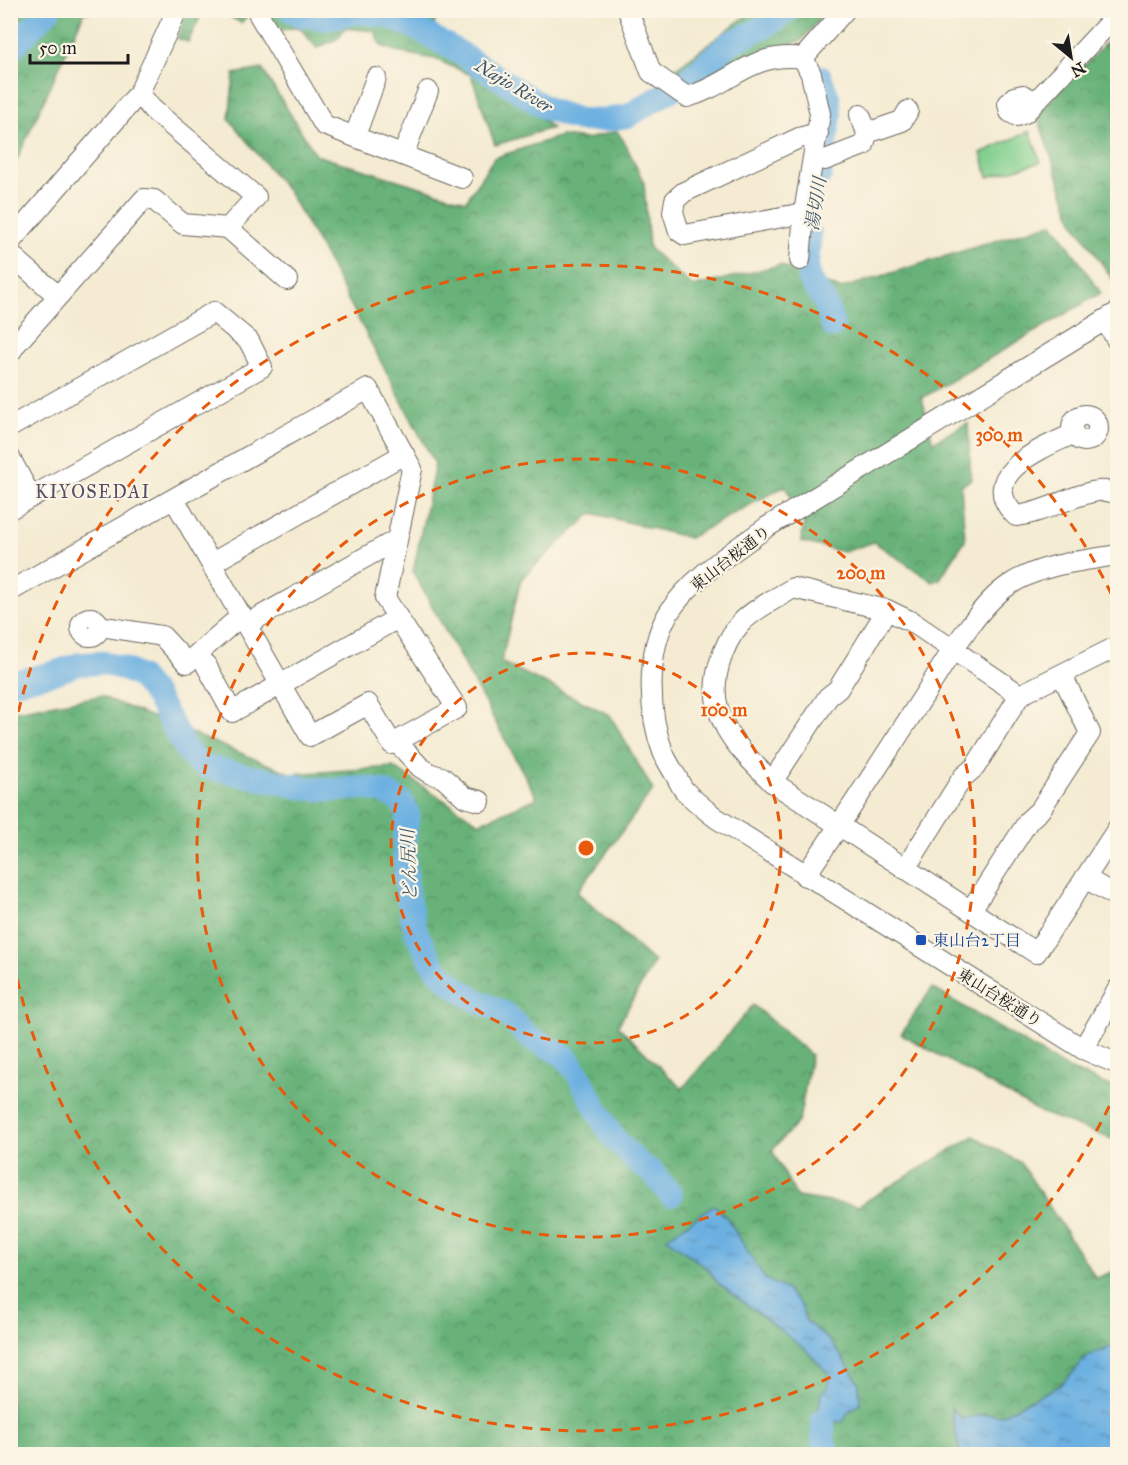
<svg xmlns="http://www.w3.org/2000/svg" width="1128" height="1465" viewBox="0 0 1128 1465" font-family="'IM FELL Great Primer','Noto Serif JP',serif">
  <style>
    .green { fill: #81cf8e; stroke: #4e7655; stroke-width: 1.5 }
    .forest { fill: url(#forest-crowns); stroke: #42674a; stroke-width: 1.5 }
    .water { fill: url(#water-ripples); stroke: #44667e; stroke-width: 1.5 }
    .lines { fill: none; stroke-linecap: round; stroke-linejoin: round }
    .river { stroke: #6cb0e1; stroke-width: 24 }
    .minor-casing { stroke: #68645c; stroke-width: 22 }
    .minor { stroke: #fff; stroke-width: 20 }
    .ring { fill: none; stroke: #e8590c; stroke-width: 3; stroke-dasharray: 10 8 }
    .transit-dot { fill: #1a4fb4; stroke: #fcf5e5; stroke-width: 2 }
    .labels { text-anchor: middle; stroke-width: 4.5; stroke-linejoin: round; paint-order: stroke }
    .street-label { font-size: 16px; fill: #1c1c1c; stroke: #fcf5e5 }
    .transit-label { font-size: 16px; fill: #164399; stroke: #fcf5e5; text-anchor: start }
    .water-label { font-size: 18px; font-style: italic; fill: #3c576b; stroke: #fcf5e5 }
    .neighbourhood-label { font-size: 18px; letter-spacing: 1.5px; fill: #544d67; stroke: #fcf5e5 }
    .centre { fill: #e8590c; stroke: #fcf5e5; stroke-width: 3 }
    .ring-label { font-size: 18px; text-anchor: middle; font-weight: bold; fill: #e8590c; stroke: #fcf5e5; stroke-width: 4.5; stroke-linejoin: round; paint-order: stroke }
  </style>
  <defs>
    <pattern id="forest-crowns" width="20" height="18" patternUnits="userSpaceOnUse" patternTransform="scale(1.5)"><rect width="20" height="18" fill="#68b279"/><path d="M2 6a3 3 0 1 1 6 0M12 15a3 3 0 1 1 6 0" fill="none" stroke="#559062"/></pattern>
    <pattern id="water-ripples" width="26" height="14" patternUnits="userSpaceOnUse" patternTransform="scale(1.5)"><rect width="26" height="14" fill="#6cb0e1"/><path d="M2 4q2-2 4 0t4 0M15 11q2-2 4 0t4 0" fill="none" stroke="#588eb6"/></pattern>
  </defs>
  <rect width="100%" height="100%" fill="#fcf5e5"/>
  <filter id="ink" filterUnits="userSpaceOnUse"><feTurbulence type="fractalNoise" baseFrequency=".0167" numOctaves="2"/><feDisplacementMap in="SourceGraphic" scale="12" xChannelSelector="R" yChannelSelector="G"/><feConvolveMatrix kernelMatrix="1 2 1 2 8 2 1 2 1" color-interpolation-filters="sRGB"/></filter>
  <filter id="wash" filterUnits="userSpaceOnUse"><feTurbulence type="fractalNoise" baseFrequency=".008" numOctaves="4" result="noise"/><feDisplacementMap in="SourceGraphic" scale="24" xChannelSelector="R" yChannelSelector="G"/><feGaussianBlur stdDeviation="1.35" result="paint"/><feColorMatrix in="noise" values="0 0 0 0 0 0 0 0 0 0 0 0 0 0 0 0 0 1.4 0 .05"/><feComposite in="paint" operator="in"/></filter>
  <g filter="url(#wash)">
    <rect width="100%" height="100%" fill="#f4ebd2"/>
    <path class="green" d="M1030 131 1041 162 988 177 981 153Z"/>
    <g class="forest">
      <path d="M11 10 96 11 84 13 14 166 11 168Z"/>
      <path d="M266 10 435 11 436 17 429 46 473 69 515 96 552 128 495 145 471 75 435 59 402 53 381 46 375 31 344 28 339 38 317 48 299 27 282 30 265 13Z"/>
      <path d="M188 11H203L188 42 177 38Z"/>
      <path d="M220 11H252L241 23Z"/>
      <path d="M745 11H826L801 41 752 54 692 87 671 72 746 16Z"/>
      <path d="M1117 31 1118 282 1115 283 1073 221 1037 115Z"/>
      <path d="M262 69 316 155 466 201 494 158 561 136 587 139 617 131 625 143 644 183 649 248 693 287 780 265 840 289 1053 223 1101 293 922 398 933 442 968 423 971 479 961 486 965 540 940 579 933 582 874 542 844 552 801 542 804 523 785 486 689 538 592 513 521 579 501 662 610 715 653 790 577 892 654 962 618 1026 682 1089 753 1005 811 1055 799 1121 772 1150 797 1197 858 1206 974 1136 1021 1163 1096 1278 1117 1270V1344L1083 1359 1078 1367 1059 1386 1001 1415 984 1414 962 1420 951 1409 960 1454H11V712L100 696 292 774 393 767 479 823 537 798 413 572 435 464 317 241 289 193 229 119 234 74Z"/>
      <path d="M932 988 1067 1068 1117 1089V1141L1042 1113 901 1034Z"/>
    </g>
    <g class="water">
      <path d="M714 1205 727 1218 765 1279 787 1290 802 1307 805 1320 830 1341 844 1360 859 1383 860 1404 849 1411 843 1422 836 1421 831 1425 818 1416 821 1393 828 1387 829 1374 805 1349 717 1282 709 1270 667 1238Z"/>
      <path d="M1117 1344V1443L1100 1454H960L951 1408 962 1419 984 1414 1001 1415 1059 1386 1078 1367 1083 1359Z"/>
    </g>
    <g class="lines">
      <g class="river">
        <path d="M290 10 300 15 326 19 357 12 387 16 414 27 457 51 547 109 579 120H604L628 116 686 81 728 44 768 25 788 10"/>
        <path d="M10 50 49 10"/>
        <path d="M820 175 830 116 829 100 820 77"/>
        <path d="M810 233 807 264 809 279 825 302 833 326"/>
        <path d="M10 683 54 673 79 664 104 663 124 669 140 677 156 696 185 748 196 761 206 767 305 788 330 790 365 788 385 792 401 801 408 814 404 842 407 894 416 932 434 966 444 977 461 991 476 1000 506 1014 529 1037 565 1056 578 1074 607 1128 616 1141 638 1163 652 1172 671 1195"/>
        <path d="M823 1420V1442L829 1454"/>
      </g>
    </g>
  </g>
  <g filter="url(#ink)">
    <g class="lines">
      <defs>
        <g id="minor">
          <path d="M260 10 259 15 324 125 462 178"/>
          <path d="M629 13 651 72 687 97C731 85 750 51 803 58"/>
          <path d="M803 58 811 74 820 114 804 213 685 235 679 231 673 212 675 200 684 192 799 138 818 133"/>
          <path d="M803 58 845 10"/>
          <path d="M1035 102 1023 95 1014 97 1008 104 1010 112 1017 116 1025 113 1108 24 1118 19"/>
          <path d="M867 133 902 121 908 111"/>
          <path d="M355 136 376 78"/>
          <path d="M403 155 428 91"/>
          <path d="M814 158 825 160 864 145 867 133 860 115"/>
          <path d="M228 228 287 280"/>
          <path d="M10 242 139 93 177 10"/>
          <path d="M10 254 58 296"/>
          <path d="M800 260 804 213"/>
          <path d="M1118 312 767 527C733 552 691 577 668 614 646 651 648 713 663 752 666 760 671 768 676 776 679 781 681 787 685 791 694 801 706 810 716 818L1083 1049 1118 1064"/>
          <path d="M1105 320 1118 342"/>
          <path d="M10 353 16 344 144 199 154 200 183 224 228 228 256 197 152 109 139 93"/>
          <circle cx="1085" cy="428" r="13"/>
          <path d="M10 427 214 312 249 341 262 367 10 509"/>
          <path d="M1073 434C1042 448 974 475 1016 516 1045 513 1070 495 1098 491 1104 490 1111 492 1118 493"/>
          <path d="M10 458 31 497"/>
          <path d="M212 563 404 454"/>
          <path d="M10 591 368 389 412 469 385 598 457 708 392 744 368 704 310 736 174 499"/>
          <circle cx="90" cy="627" r="9"/>
          <path d="M247 624 396 540"/>
          <path d="M100 626 162 636 187 663 242 615"/>
          <path d="M1118 646 1020 695 912 622 887 610 793 588C776 599 753 609 740 624 730 635 723 651 719 665 704 717 739 749 772 782L1036 953 1118 828"/>
          <path d="M206 665 232 712 398 618"/>
          <path d="M396 741 420 767 431 774 442 777 465 797 480 801"/>
          <path d="M772 782 828 697 838 689 887 610"/>
          <path d="M905 869 963 777 975 767 1020 695"/>
          <path d="M805 876C846 817 884 757 923 697 944 664 977 606 1009 585 1041 564 1081 561 1118 555"/>
          <path d="M1085 878 1118 897"/>
          <path d="M971 910 1029 820 1040 810 1090 733 1062 675"/>
          <path d="M1083 1049 1118 989"/>
        </g>
      </defs>
      <use href="#minor" class="minor-casing"/>
      <use href="#minor" class="minor"/>
    </g>
  </g>
  <g class="ring">
    <circle cx="586" cy="848" r="195"/>
    <circle cx="586" cy="848" r="389"/>
    <path d="M1117 1090A584 584 0 0 1 11 949M11 747A584 584 0 0 1 1117 606"/>
  </g>
  <rect class="transit-dot" x="915" y="934" width="12" height="12" rx="3"/>
  <g class="labels">
    <g class="street-label">
      <text transform="translate(730 558) rotate(-38)" y="6">東山台桜通り</text>
      <text transform="translate(1000 997) rotate(32)" y="6">東山台桜通り</text>
    </g>
    <g class="transit-label">
      <text x="933" y="946">東山台2丁目</text>
    </g>
    <g class="water-label">
      <text transform="translate(514 86) rotate(31)" y="6">Najio River</text>
      <text transform="translate(816 204) rotate(-81)" y="6">湯切川</text>
      <text transform="translate(409 865) rotate(-92)" y="6">どん尻川</text>
    </g>
    <g class="neighbourhood-label">
      <text x="93" y="498">KIYOSEDAI</text>
    </g>
  </g>
  <circle cx="586" cy="848" r="9" class="centre"/>
  <g class="ring-label">
    <text x="999" y="441">300 m</text>
    <text x="861" y="579">200 m</text>
    <text x="724" y="716">100 m</text>
  </g>
  <rect width="1128" height="1465" fill="none" stroke="#fcf5e5" stroke-width="36"/>
  <g transform="translate(1071 57) rotate(150)" stroke="#fcf5e5" stroke-width="4.5" paint-order="stroke">
  <path d="M0-4.5L10 22L0 15L-10 22Z" fill="#1c1c1c"/>
  <text y="-9" font-size="16" font-weight="bold" text-anchor="middle" fill="#1c1c1c">N</text>
  </g>
  <path d="M30 54v9h98v-9" fill="none" stroke="#1c1c1c" stroke-width="3"/>
  <text x="39" y="54" font-size="18" fill="#1c1c1c" stroke="#fcf5e5" stroke-width="4.5" paint-order="stroke">50 m</text>
</svg>
